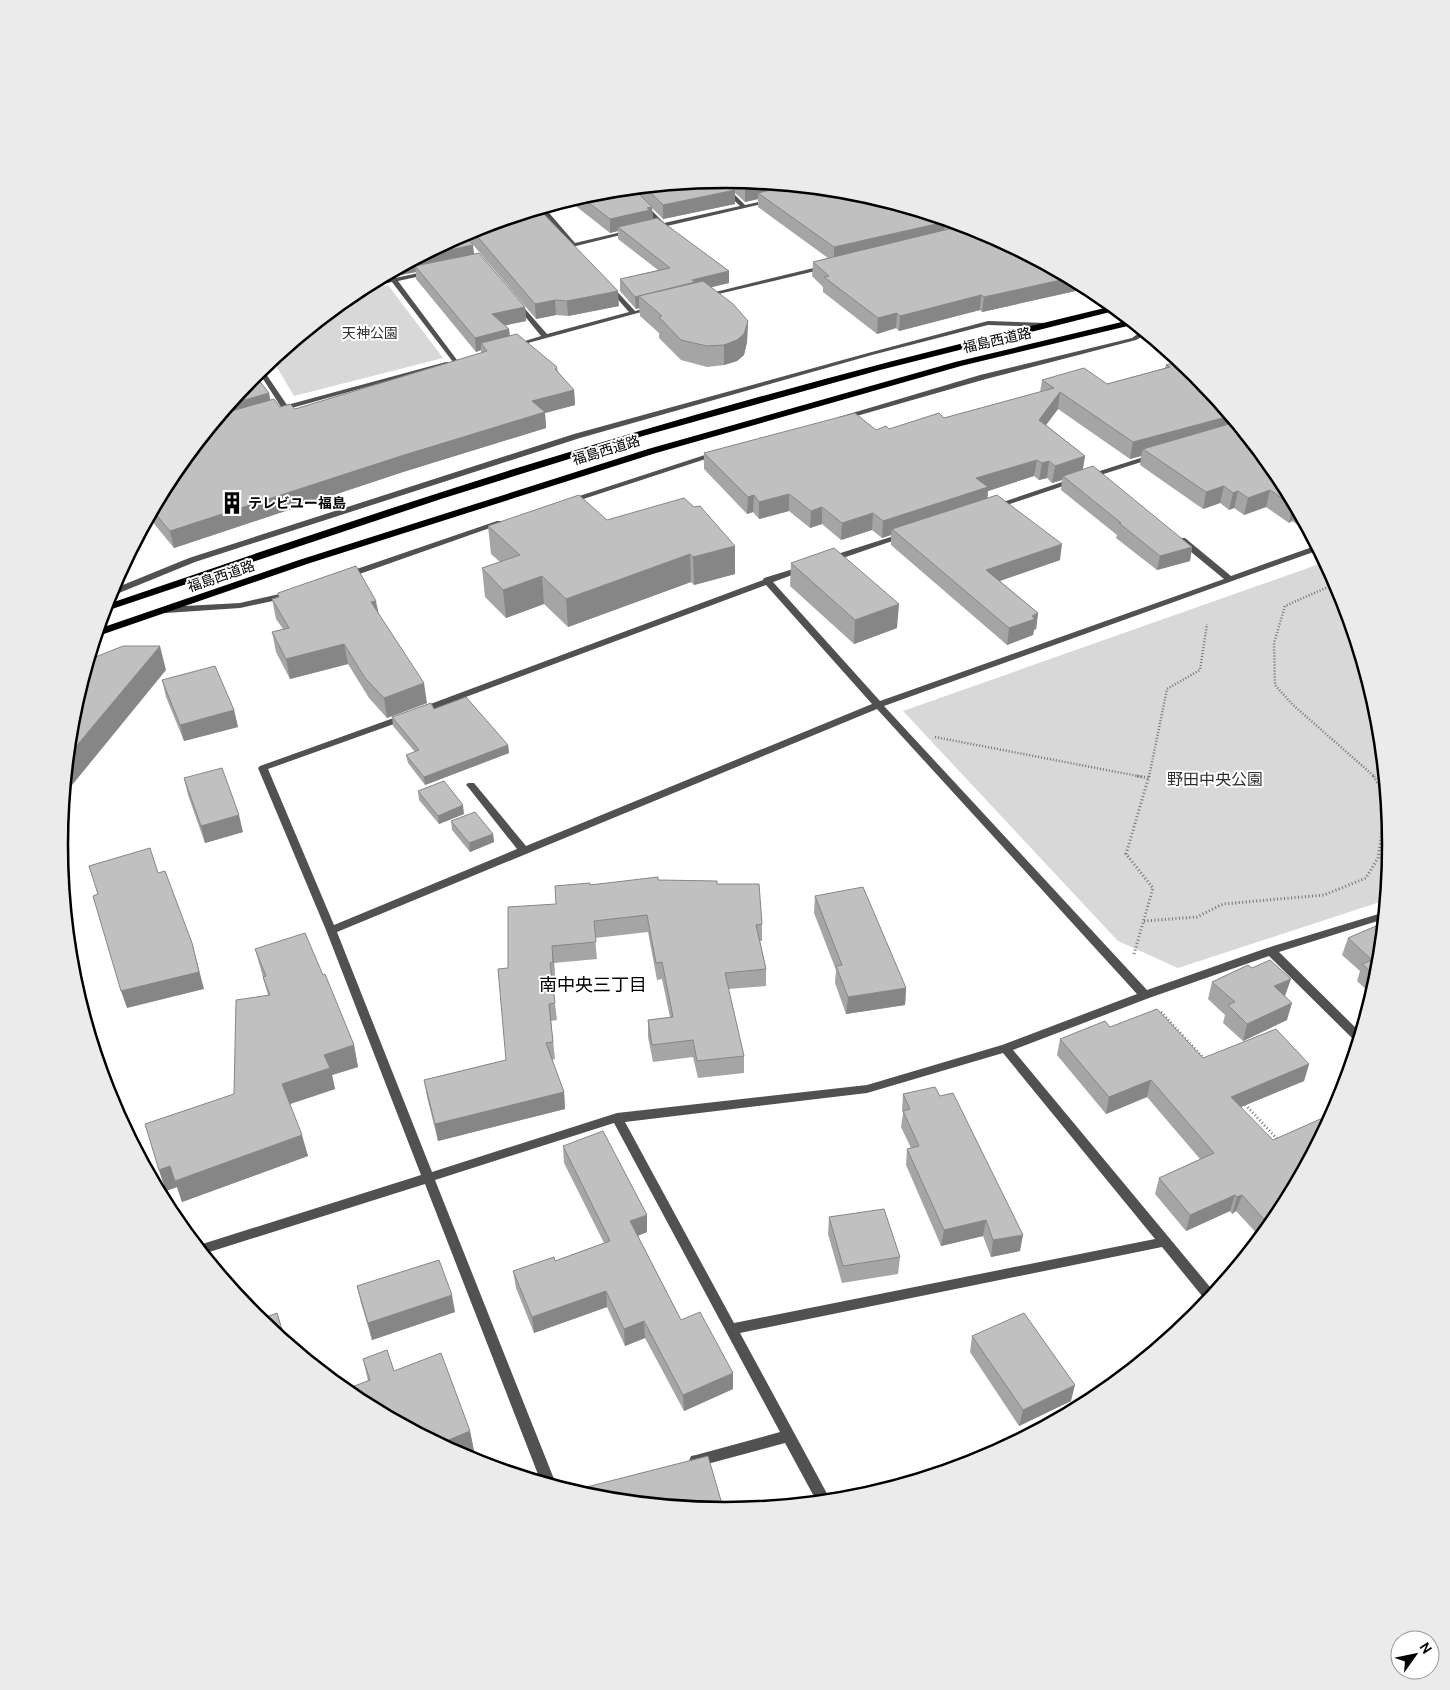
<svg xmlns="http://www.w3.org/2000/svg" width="1450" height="1690" viewBox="0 0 1450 1690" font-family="Cabin,'Noto Sans JP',sans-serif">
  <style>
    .green { fill: #d8d8d8 }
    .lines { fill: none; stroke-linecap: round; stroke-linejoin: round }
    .path-far1 { stroke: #737373; stroke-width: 2.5; stroke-dasharray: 1 2; stroke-linecap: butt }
    .path { stroke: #737373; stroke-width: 3; stroke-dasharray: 1 2.5; stroke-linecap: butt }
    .minor { fill: #515151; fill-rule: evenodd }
    .trunk { fill: #000; fill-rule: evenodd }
    .wall { fill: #a5a5a5 }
    .shaded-wall { fill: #868686 }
    .building { fill: #c0c0c0; stroke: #868686 }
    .labels { text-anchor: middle; stroke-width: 4; stroke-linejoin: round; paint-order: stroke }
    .far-park-label { font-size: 14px; fill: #2f2f2f; stroke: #fff }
    .far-street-label { font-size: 14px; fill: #000; stroke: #fff }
    .far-poi-label { font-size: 14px; font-weight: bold; fill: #000; stroke: #fff; text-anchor: start }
    .park-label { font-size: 16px; fill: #2f2f2f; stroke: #fff }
    .neighbourhood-label { font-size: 18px; fill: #000; stroke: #fff }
    .rim { fill: none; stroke: #000; stroke-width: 2.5 }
  </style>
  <rect width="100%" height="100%" fill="#fff"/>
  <g class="green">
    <path d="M388 285 443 358 294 396 272 359 355 291Z"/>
    <path d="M1325 562 1341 590 1378 715 1391 845 1386 900 1178 968 1118 941 903 711Z"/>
  </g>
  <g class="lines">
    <g class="path-far1">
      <path d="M1337 583 1285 606 1274 643 1275 685 1293 705 1375 777"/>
      <path d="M935 737 1143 777"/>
      <path d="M1149 777 1167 689 1200 670 1207 624"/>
    </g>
    <g class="path">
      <path d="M1137 776 1149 778"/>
      <path d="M1373 776 1386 795"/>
      <path d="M1144 921 1197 917 1223 904 1324 895 1366 878 1378 858 1387 799"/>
      <path d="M1134 954 1153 888 1126 854 1149 776"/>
      <path d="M1161 1012 1206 1061"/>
      <path d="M1243 1102 1278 1140"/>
    </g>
    <g class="minor">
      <path d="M719 179 745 205 772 199 775 201 654 229 651 227 652 226 658 224 624 189 630 188 664 223 740 206 713 180Z"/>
      <path d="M544 207 575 243 630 230 633 232 572 247 538 209Z"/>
      <path d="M826 265 828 266V268L706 297 703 295Z"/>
      <path d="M428 271 430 272V274L398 281 457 360V362H453L392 282 365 288 362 287 370 283 389 279 386 274 391 272 395 278Z"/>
      <path d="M610 285 612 286 635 311 653 306 656 308 517 346 512 345 541 336 515 304V302H519L547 334 629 312 607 287Z"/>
      <path d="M988 321 1047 323 1050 325 1047 327 988 325 872 355 580 438 195 562 119 593 109 602H106L109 593 113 589 189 558 574 434 868 353Z"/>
      <path d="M1143 330 1147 334 1136 340 986 379 846 419H840L839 417 980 375 1132 338Z"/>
      <path d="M446 362 452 363 281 411 277 409 281 407 258 371 262 368 287 405Z"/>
      <path d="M714 452H720L721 454 571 503H565L564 501Z"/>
      <path d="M1150 455H1156L1157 457 1091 478H1088L1084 476Z"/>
      <path d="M1071 479H1077L1078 481 998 508H995L991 506Z"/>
      <path d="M497 521H500L504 523 351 577H348L344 575 345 573Z"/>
      <path d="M900 534H903L907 536 834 561H831L827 559 828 557Z"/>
      <path d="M1179 538H1185L1231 576 1315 546H1317L1319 550 884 706 1147 990 1267 948 1385 912 1384 919 1279 952 1361 1033 1358 1042 1355 1041 1269 956 1149 998 1013 1050 1215 1293 1207 1302 1162 1247 740 1333 831 1501 817 1502 785 1443 696 1467 691 1466 689 1461 691 1456 696 1455 780 1432 614 1123 435 1180 556 1484 555 1486 541 1482 425 1184 203 1254 196 1246 421 1175 326 930 258 768 260 766 402 715 405 714 410 717 408 719 268 769 334 925 517 849 468 787 466 785 468 783H474L526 846 872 704 766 585 423 713H417L415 711 417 709 763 580 764 578 803 566 807 568 806 570 773 582 880 701 1224 579 1179 542ZM877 709 1137 994 1002 1045 867 1085 617 1113 432 1172 337 932ZM1003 1053 1155 1239 734 1323 625 1122 867 1093Z"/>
      <path d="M284 593 288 596 287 598 240 608 166 613 162 610 166 607 240 603Z"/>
    </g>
    <g class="trunk">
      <path d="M1113 306 1118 310 880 370 643 436 441 499 103 612 105 605C280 545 455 485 633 433 792 386 952 345 1113 306Z"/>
      <path d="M1130 320 1136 324 961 366 656 453 307 564 95 637 98 629 299 560 648 449 955 362Z"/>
    </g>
  </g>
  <g class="wall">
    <path d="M725 179 855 192 980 230 1089 288 982 312 980 310 899 331 896 328 877 334 823 292V287L812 276 813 262 828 258 758 207V199L745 202 735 193V204L663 219 652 208 653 219 729 271V283L711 287 748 321 747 342 744 355 737 361 724 365 707 367 681 360 659 338V333L640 316 639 308 636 309 620 291V279L658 270 618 239V231L610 233 568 200 595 192Z"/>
    <path d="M539 209 619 306 568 316 556 315 536 319 469 240 474 254 525 307 526 321 505 325 509 329 510 336 557 367 558 372 574 390 575 405 545 413 546 428 403 472 174 548 151 520 146 521 171 475 269 393 270 400 280 407 295 409 481 353V350L476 352 416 279V272L396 276 391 271 470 229Z"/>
    <path d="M1180 361 1279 475 1307 528 1304 529 1292 521 1289 523 1266 507 1244 515 1234 508 1229 510 1220 503 1203 509 1140 465 1141 456 1130 459 1058 409 1046 425 1085 456 1083 469 1192 547 1190 561 1157 570 1116 538 1117 535 1061 490 1062 480 1052 483 1047 478 1039 480 1034 476 988 491 987 498 1060 560 1000 581 1038 613 1036 629 1034 630 1033 635 1007 645 891 545V535L882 538 872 530 841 540 822 524 810 528 789 511 759 519 753 512 747 514 704 469V453L876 430 889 429 944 418 1040 392 1042 380 1107 384 1165 368 1166 365Z"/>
    <path d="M488 526 735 546V574L694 585 691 582 568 627 544 604 506 618 485 597 482 568 500 562 491 554Z"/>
    <path d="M791 563 897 628 854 644 790 586Z"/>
    <path d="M278 593 379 614 427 703 387 718 369 698 348 664 290 679 276 652 272 632 283 629 276 619 272 599 278 597Z"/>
    <path d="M162 680 234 710 238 727 184 741 166 697Z"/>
    <path d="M434 709 508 745 509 753 425 785 408 763 406 755 415 752 393 726 392 717Z"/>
    <path d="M184 778 243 832 205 843 188 795Z"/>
    <path d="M418 791 464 814 439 824 419 800Z"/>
    <path d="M451 821 493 834 494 842 470 852 452 830Z"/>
    <path d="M658 880 717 884 762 924V941H760L766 969V986L728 989 744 1056V1073L698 1078 693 1057 653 1062 648 1037V1020L670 1017 662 979 657 980 648 932 595 938 597 959 554 963 555 979H552L557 1020 551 1021 555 1059 552 1060 564 1092 565 1109 438 1141 427 1097 424 1080 506 1060 508 968 556 904 590 885Z"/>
    <path d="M815 896 906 988 905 1005 846 1014 835 983 836 970 814 913Z"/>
    <path d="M1383 923 1378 975 1367 1011 1365 1009 1370 993 1357 981 1360 971 1342 955 1348 938Z"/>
    <path d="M255 949 354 1045 358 1067 332 1075 335 1089 290 1104 308 1156 182 1202 177 1187 166 1191 159 1170 234 1094 268 995Z"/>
    <path d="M1212 982 1285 996 1287 1020 1243 1041 1223 1023 1225 1015 1208 999Z"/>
    <path d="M1110 1027 1203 1058 1309 1064 1304 1081 1241 1107 1279 1215 1261 1238 1236 1211 1232 1214 1230 1211 1186 1231 1155 1194 1159 1178 1200 1159 1147 1097 1106 1114 1057 1055 1060 1039Z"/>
    <path d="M903 1094 1020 1251 991 1257 983 1236 941 1246 906 1165 907 1149 911 1148 901 1127 903 1113 902 1110Z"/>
    <path d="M563 1146 647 1232 638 1236 681 1320 733 1389 684 1411 645 1338 625 1346 607 1307 534 1333 516 1288 513 1271 555 1261 604 1243 564 1163Z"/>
    <path d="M829 1217 900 1257 898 1274 842 1283 828 1234Z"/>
    <path d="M357 1286 455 1312 372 1340 361 1303Z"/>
    <path d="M972 1336 1071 1401 1019 1426 970 1352Z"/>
    <path d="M363 1359 394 1371 470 1431 474 1451 462 1456 355 1399 368 1381Z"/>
  </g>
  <g class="shaded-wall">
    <path d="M769 183 814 188 758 193V199L745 202V188Z"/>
    <path d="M735 190V204L663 219V205Z"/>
    <path d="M652 207 653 221 618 227V231L610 233V219Z"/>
    <path d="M945 222 944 236 834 262V247Z"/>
    <path d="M955 222 977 229 954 234Z"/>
    <path d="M473 245 475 260 415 266 416 272 396 276 395 270 421 256Z"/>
    <path d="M729 271V283L696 291 692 280Z"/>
    <path d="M386 275V278L376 280Z"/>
    <path d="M1070 278 1089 288 982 312 984 297Z"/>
    <path d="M618 291 619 306 568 316 567 301Z"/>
    <path d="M981 295 980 310 899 331 900 316Z"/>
    <path d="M639 296V308L636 309 635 297Z"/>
    <path d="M555 300 556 315 536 319 535 304Z"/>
    <path d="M525 307 526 321 493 328 492 314Z"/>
    <path d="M897 313 896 328 877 334 878 318Z"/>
    <path d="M748 321 747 342 744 355 737 361 724 365V345Z"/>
    <path d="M509 329 510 342 481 343V350L476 352 475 338Z"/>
    <path d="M574 390 575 405 545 413 546 428 403 472 174 548 170 531 532 401Z"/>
    <path d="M1060 392 1058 409 1037 437 1039 420Z"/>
    <path d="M269 393 272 409 212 425 230 404Z"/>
    <path d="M1230 416 1241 428 1143 449 1141 456 1130 459 1133 442Z"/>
    <path d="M1085 456 1082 473 1063 476 1062 480 1052 483 1055 466Z"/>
    <path d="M1037 460 1034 476 988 491 987 504 892 529 891 535 882 538 883 521 976 478Z"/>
    <path d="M1049 461 1047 478 1039 480 1042 463Z"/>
    <path d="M1224 486 1220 503 1203 509 1206 492Z"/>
    <path d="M1270 490 1266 507 1244 515 1248 498Z"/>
    <path d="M1238 491 1234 508 1229 510 1233 493Z"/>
    <path d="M789 494V511L759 519V502Z"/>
    <path d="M754 495 753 512 747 514 748 497Z"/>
    <path d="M1295 505 1296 507 1292 521 1289 523 1293 506Z"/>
    <path d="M822 507V524L810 528 811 511Z"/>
    <path d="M873 513 872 530 841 540 842 523Z"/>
    <path d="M149 515 151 520 146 521Z"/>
    <path d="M1305 524 1307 528 1304 529Z"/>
    <path d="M1062 544 1060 560 985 586 986 570Z"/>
    <path d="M735 546V574L694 585 693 557Z"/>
    <path d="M1192 547 1190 561 1157 570 1160 556Z"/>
    <path d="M690 554 691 582 568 627 566 599Z"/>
    <path d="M542 576 544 604 506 618 503 590Z"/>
    <path d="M376 601 380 620 371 602Z"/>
    <path d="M899 604 897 628 854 644 855 620Z"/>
    <path d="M1038 613 1036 629 1034 630 1033 635 1007 645 1009 628 1032 616Z"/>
    <path d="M344 644 348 664 290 679 286 659Z"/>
    <path d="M160 646 166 670 64 795 68 756Z"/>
    <path d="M424 683 427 703 387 718 384 698Z"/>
    <path d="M234 710 238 727 184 741 180 725Z"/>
    <path d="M508 745 509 753 425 785 424 777Z"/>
    <path d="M463 805 464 814 439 824 438 816Z"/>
    <path d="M239 815 243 832 205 843 201 826Z"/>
    <path d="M493 834 494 842 470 852 469 843Z"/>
    <path d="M192 943 204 989 127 1008 121 991Z"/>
    <path d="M552 946 554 963 555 979 553 962Z"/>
    <path d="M1291 979 1285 996 1269 1004 1274 986Z"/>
    <path d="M906 988 905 1005 846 1014 848 997Z"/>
    <path d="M1292 1003 1287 1020 1243 1041 1247 1024Z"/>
    <path d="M354 1045 358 1067 332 1075 335 1089 287 1105 282 1084 324 1055Z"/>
    <path d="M1309 1064 1304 1081 1226 1113 1231 1097Z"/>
    <path d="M1151 1080 1147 1097 1106 1114 1109 1097Z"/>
    <path d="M564 1092 565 1109 438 1141 435 1124Z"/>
    <path d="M302 1135 308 1156 182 1202 177 1187 166 1191 159 1170 170 1166Z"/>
    <path d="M1235 1195 1230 1211 1186 1231 1190 1215Z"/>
    <path d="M1242 1195 1236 1211 1232 1214 1237 1197Z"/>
    <path d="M647 1215V1232L631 1238 630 1221Z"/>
    <path d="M986 1220 983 1236 941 1246 944 1230Z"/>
    <path d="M1023 1235 1020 1251 991 1257 993 1240Z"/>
    <path d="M606 1291 607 1307 534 1333 532 1317Z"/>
    <path d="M452 1295 455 1312 372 1340 368 1323Z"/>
    <path d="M644 1321 645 1338 625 1346 624 1329Z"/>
    <path d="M733 1373V1389L684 1411 683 1395Z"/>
    <path d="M1075 1385 1071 1401 1019 1426 1023 1410Z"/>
    <path d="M470 1431 474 1451 462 1456 439 1444Z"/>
  </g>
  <g class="building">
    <path d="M724 179 735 190 663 205 645 187Z"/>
    <path d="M736 180 769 183 745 188Z"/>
    <path d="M792 185 855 192 939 217 945 222 834 247 758 193Z"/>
    <path d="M633 188 652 207 647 208 650 210 610 219 580 196 595 192Z"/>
    <path d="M539 209 618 291 567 301 555 300 535 304 471 229Z"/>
    <path d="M657 218 729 271 692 280 695 282 635 297 620 279 670 268 618 227Z"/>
    <path d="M965 225 980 230 1070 278 984 297 981 295 900 316 897 313 878 318 824 277 829 276 813 262Z"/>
    <path d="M463 233 473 245 421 256Z"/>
    <path d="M479 253 525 307 492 314 509 329 475 338 415 266Z"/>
    <path d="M703 281 733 304 748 321 744 334 737 340 724 345 707 346 681 340 659 317 662 316 639 296Z"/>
    <path d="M517 334 557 367 555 369 574 390 532 401 545 412 401 456 170 531 152 510 171 475 221 414 274 399 280 407 290 404 295 409 487 351 481 343Z"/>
    <path d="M1180 361 1196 374 1230 416 1133 442 1060 392 1039 420 1085 456 1055 466 1049 461 1042 463 1037 460 976 478 988 487 883 521 873 513 842 523 822 507 811 511 789 494 759 502 754 495 748 497 704 453 855 413 876 430 886 426 889 429 939 413 944 418 1054 388 1042 380 1084 368 1107 384 1170 367 1166 365Z"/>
    <path d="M254 374 269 393 230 404Z"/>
    <path d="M1236 422 1279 475 1295 505 1293 506 1270 490 1248 498 1238 491 1233 493 1224 486 1206 492 1143 449Z"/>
    <path d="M1093 466 1192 547 1160 556 1119 523H1121L1063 476Z"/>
    <path d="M579 495 607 520 684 498 694 507 700 506 735 546 693 557 690 554 566 599 542 576 503 590 482 568 520 555 488 526Z"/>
    <path d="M997 495 1062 544 986 570 1038 613 1032 616 1035 619 1009 628 892 529Z"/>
    <path d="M834 548 899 604 855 620 791 563Z"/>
    <path d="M356 566 376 601 371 602 424 683 384 698 365 678 344 644 286 659 272 632 289 628 272 599 279 597 278 593Z"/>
    <path d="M123 646H160L68 756 72 715 88 660Z"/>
    <path d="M215 666 234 710 180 725 162 680Z"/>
    <path d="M466 697 508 745 424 777 406 755 419 750 392 717 431 703 434 709Z"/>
    <path d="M222 768 239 815 201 826 184 778Z"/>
    <path d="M444 781 463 805 438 816 418 791Z"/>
    <path d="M475 812 493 834 469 843 451 821Z"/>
    <path d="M150 848 158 873 165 871 192 943 199 972 121 991 93 896 98 894 89 866Z"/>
    <path d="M658 877V880L717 881V884H759L762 924 756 925 766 969 725 973 744 1056 697 1061 693 1040 652 1045 648 1020 673 1017 662 962 656 963 647 915 594 921 596 942 552 946 553 962 550 963 555 1003 549 1004 553 1042 546 1043 564 1092 435 1124 424 1080 506 1060 498 969 508 968V907L556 904 555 886 590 883V885Z"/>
    <path d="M863 887 906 988 848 997 836 966 842 965 815 896Z"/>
    <path d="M1383 923 1378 975V978L1362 964 1372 960 1348 938Z"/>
    <path d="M305 933 323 975 325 974 354 1045 324 1055 330 1068 282 1084 302 1135 175 1181 170 1166 159 1170 145 1124 234 1094 236 1000 270 995 263 977 266 976 255 949Z"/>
    <path d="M1270 960 1291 979 1274 986 1292 1003 1247 1024 1228 1005 1235 1002 1212 982 1248 965 1252 968Z"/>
    <path d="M1157 1009 1203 1058 1276 1029 1309 1064 1231 1097 1273 1140 1334 1113 1279 1215 1270 1226 1242 1195 1237 1197 1235 1195 1190 1215 1159 1178 1214 1153 1151 1080 1109 1097 1060 1039 1105 1021 1110 1027Z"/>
    <path d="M935 1087 940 1096 953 1093 1023 1235 993 1240 986 1220 944 1230 907 1149 919 1146 903 1111 910 1109 903 1094Z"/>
    <path d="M603 1131 647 1215 630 1221 681 1320 700 1312 733 1373 683 1395 644 1321 624 1329 606 1291 532 1317 513 1271 554 1257 555 1261 610 1241 563 1146Z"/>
    <path d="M884 1209 900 1257 843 1266 829 1217Z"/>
    <path d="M439 1260 452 1295 368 1323 357 1286Z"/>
    <path d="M277 1313 286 1342 258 1320Z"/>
    <path d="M1024 1313 1075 1385 1023 1410 972 1336Z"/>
    <path d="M387 1350 394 1371 441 1353 470 1431 439 1444 355 1399 344 1390 370 1380 363 1359Z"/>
    <path d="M708 1456 724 1511 595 1498 571 1491Z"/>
  </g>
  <defs>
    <symbol id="building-bare" viewBox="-9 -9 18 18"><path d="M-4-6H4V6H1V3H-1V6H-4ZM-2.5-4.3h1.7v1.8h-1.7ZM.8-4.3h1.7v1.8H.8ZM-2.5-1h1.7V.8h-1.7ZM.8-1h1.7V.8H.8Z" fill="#000" stroke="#fff" stroke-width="2.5" paint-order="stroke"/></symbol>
  </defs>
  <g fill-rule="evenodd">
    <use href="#building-bare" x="216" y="487" width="32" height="32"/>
  </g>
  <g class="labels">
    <g class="far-park-label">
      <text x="370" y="338">天神公園</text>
    </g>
    <g class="far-street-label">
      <text transform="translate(997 340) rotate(-13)" y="5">福島西道路</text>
      <text transform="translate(606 450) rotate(-17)" y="5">福島西道路</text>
      <text transform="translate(221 576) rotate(-19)" y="5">福島西道路</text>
    </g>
    <g class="far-poi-label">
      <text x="248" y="508">テレビユー福島</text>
    </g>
    <g class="park-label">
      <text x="1215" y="785">野田中央公園</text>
    </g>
    <g class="neighbourhood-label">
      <text x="593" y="991">南中央三丁目</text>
    </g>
  </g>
  <path d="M0 0H1450V1690H0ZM68 845a657 657 0 1 1 1314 0a657 657 0 1 1-1314 0Z" fill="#ebebeb" fill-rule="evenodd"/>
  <path class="rim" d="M68 845a657 657 0 1 1 1314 0a657 657 0 1 1-1314 0Z"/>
  <g transform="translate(1415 1655) rotate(57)"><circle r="24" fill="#ffffff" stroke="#999999"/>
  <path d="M0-4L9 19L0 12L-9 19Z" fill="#000000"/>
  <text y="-8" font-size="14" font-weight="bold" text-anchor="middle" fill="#000000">N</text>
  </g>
</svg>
